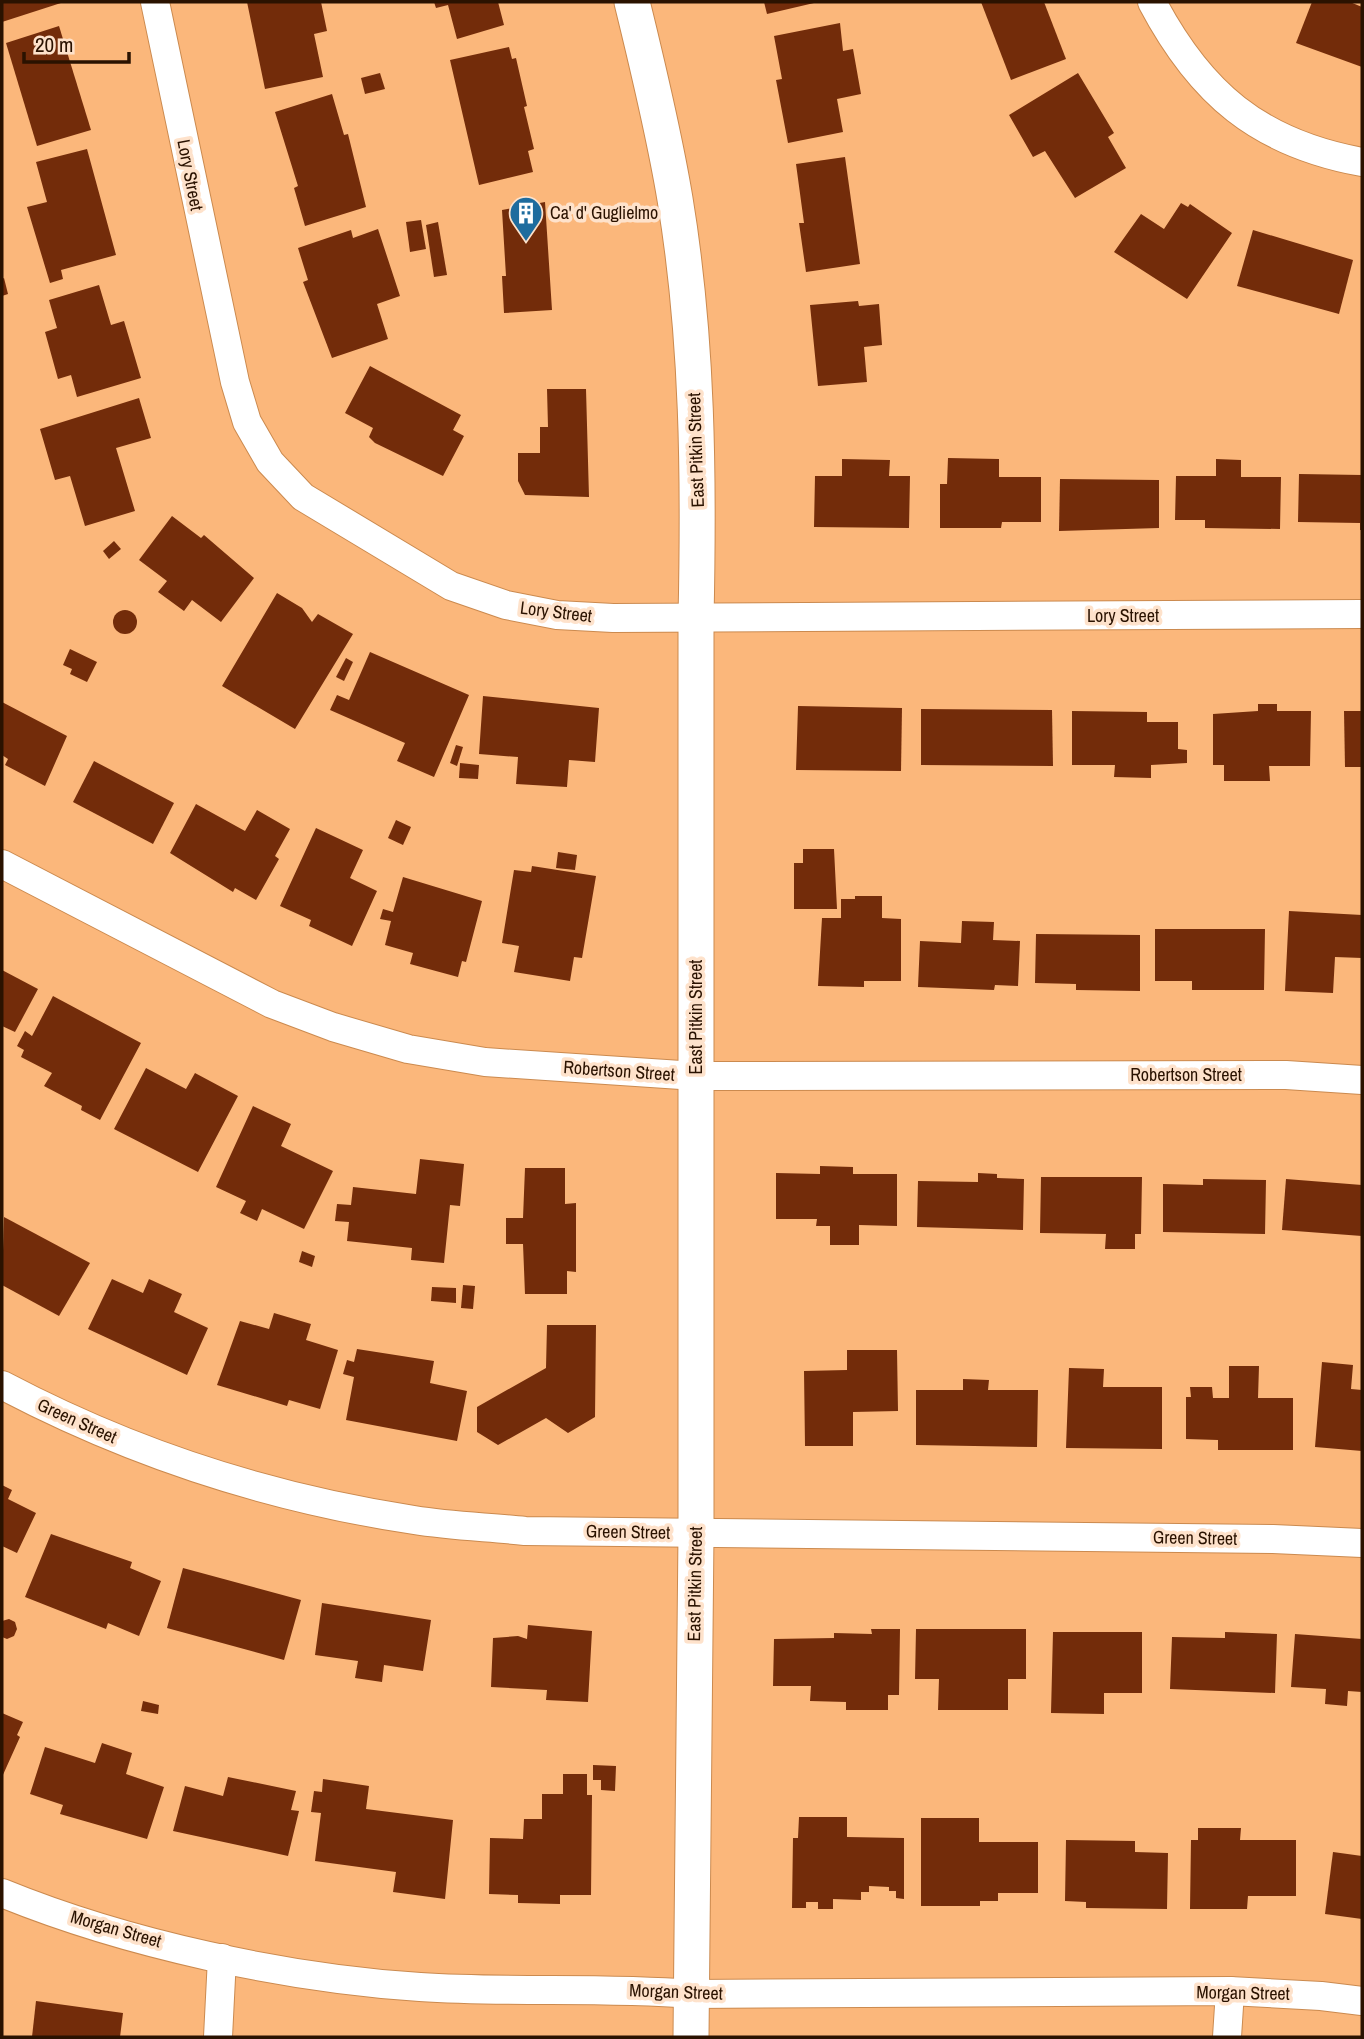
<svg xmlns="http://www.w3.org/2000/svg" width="1364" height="2039" viewBox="0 0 1364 2039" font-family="'Archivo Narrow',sans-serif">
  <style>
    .building { fill: #732c0a }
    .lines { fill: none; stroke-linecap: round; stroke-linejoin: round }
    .minor-casing { stroke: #cb8a4f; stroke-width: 30 }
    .tertiary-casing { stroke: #cb8a4f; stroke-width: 37 }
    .minor { stroke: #fff; stroke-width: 28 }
    .tertiary { stroke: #fff; stroke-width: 35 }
    .labels { text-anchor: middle; stroke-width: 7; stroke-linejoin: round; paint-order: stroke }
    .street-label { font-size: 18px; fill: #2a1200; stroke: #fee2cb }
    .poi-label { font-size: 18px; fill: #2a1200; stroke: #fee2cb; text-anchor: start }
  </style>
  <rect width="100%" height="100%" fill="#fbb77b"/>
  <g class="building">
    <path d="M2 2H64L2 22Z"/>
    <path d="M247 2H321L327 31 314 34 323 77 265 89Z"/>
    <path d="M434 2H498L504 25 457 39 448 5 436 8Z"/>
    <path d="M764 2H814V3L767 14Z"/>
    <path d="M981 2H1044L1066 59 1011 80Z"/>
    <path d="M1312 2H1350L1362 7V67L1296 43Z"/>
    <path d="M840 23 843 51 853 49 861 94 837 99 843 132 788 143 776 80 782 79 774 36Z"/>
    <path d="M59 26 91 130 37 146 6 43Z"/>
    <path d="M509 47 512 59 516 58 527 106 524 107 534 149 528 151 533 172 479 185 450 60Z"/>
    <path d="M380 73 385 89 365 94 361 78Z"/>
    <path d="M1078 73 1114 133 1108 137 1126 168 1075 198 1045 151 1033 157 1009 115Z"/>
    <path d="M332 94 344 135 348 134 366 207 305 226 294 188 298 186 275 112Z"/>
    <path d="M87 149 116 255 61 270 63 279 50 283 27 207 47 202 36 162Z"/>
    <path d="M845 157 860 264 806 272 799 223H804L796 164Z"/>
    <path d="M545 202 552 310 504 313 502 276H506L502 210Z"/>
    <path d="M1181 203 1188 207 1190 204 1232 233 1187 299 1114 252 1141 214 1164 229Z"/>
    <path d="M421 220 426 249 410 252 406 222Z"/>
    <path d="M438 222 447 275 434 277 426 225Z"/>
    <path d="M378 229 400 296 377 304 388 339 332 358 303 282 308 280 298 248 351 230 353 238Z"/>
    <path d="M1253 230 1353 260 1339 314 1237 286Z"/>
    <path d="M4 278 8 294 2 296V279Z"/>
    <path d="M99 285 111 325 124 321 141 378 77 397 71 375 58 379 45 332 57 328 49 300Z"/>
    <path d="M858 301 859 306 879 304 882 345 864 347 867 382 818 386 810 305Z"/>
    <path d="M370 366 461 415 453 430 464 436 443 476 375 443 369 437 373 428 345 413Z"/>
    <path d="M547 389H586L589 497 525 495 518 481V453H540V427H548Z"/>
    <path d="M139 398 151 438 116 448 135 511 85 526 70 476 55 480 40 429Z"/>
    <path d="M948 458 999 459V477H1041V522H1002L1001 528H940V484H947Z"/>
    <path d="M842 459 890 460 889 476H910L909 528 814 527 815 476H842Z"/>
    <path d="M1216 459 1241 460V477H1281L1280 529 1205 528V520H1175L1176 476H1216Z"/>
    <path d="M1299 474 1362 475V530H1360V523L1298 522Z"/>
    <path d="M1060 479 1159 480V528L1059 531Z"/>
    <path d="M172 516 201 538 204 535 254 578 221 622 192 600 184 611 158 592 167 581 139 560Z"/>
    <path d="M114 541 121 549 109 559 103 551Z"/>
    <path d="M277 593 302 608 312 622 318 614 353 634 295 729 222 686Z"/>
    <circle cx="125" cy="622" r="12"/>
    <path d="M70 649 97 662 87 682 70 674 72 669 63 665Z"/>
    <path d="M370 652 469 695 434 777 397 761 405 743 330 710 337 695 349 700Z"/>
    <path d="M346 658 353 662 344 681 336 677Z"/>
    <path d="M483 696 599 708 595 762 569 760 567 787 516 784 518 757 479 754Z"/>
    <path d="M2 702 67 736 45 786 5 765 8 759 2 755Z"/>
    <path d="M1258 704H1277V711H1311L1310 766H1269L1270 781H1224V765H1213V714L1258 711Z"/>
    <path d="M798 706 902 708 901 771 796 770Z"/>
    <path d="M921 709 1052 710 1053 766 921 765Z"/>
    <path d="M1072 711 1147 712V722H1178V749L1187 750V763L1151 765V778L1114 777 1115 765H1072Z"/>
    <path d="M1344 711H1362V767H1345Z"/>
    <path d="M456 745 463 747 457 766 450 763Z"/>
    <path d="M94 761 174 803 153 844 73 802Z"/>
    <path d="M460 763 479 765 478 779 459 778Z"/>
    <path d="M196 804 245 831 257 810 290 829 275 856 279 859 256 900 235 888 233 892 170 853Z"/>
    <path d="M396 820 411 827 403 845 388 838Z"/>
    <path d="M316 828 363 850 350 878 377 891 352 946 309 926 311 920 280 906Z"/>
    <path d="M803 849H834L837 909H794V863H803Z"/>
    <path d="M558 852 577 855 575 870 556 868Z"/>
    <path d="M532 866 596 876 582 958 574 957 570 981 514 972 519 946 502 943 514 870 531 872Z"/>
    <path d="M403 877 482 901 466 962 462 961 458 977 410 964 413 953 385 945 391 921 380 919 383 909 393 912Z"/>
    <path d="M855 896H882V918L901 919V981H864V987L818 986 822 918H841V899H855Z"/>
    <path d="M1289 911 1362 915V958L1335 957 1333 993 1285 991Z"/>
    <path d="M962 921 994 922 993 940 1020 941 1018 986 995 985 994 990 918 987 920 941 961 943Z"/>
    <path d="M1155 929H1265L1264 990H1192V981H1155Z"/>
    <path d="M1036 934 1140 935V991L1076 990V984L1035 983Z"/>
    <path d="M2 970 38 989 15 1032 2 1026Z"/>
    <path d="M53 996 141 1043 100 1120 81 1110 82 1106 44 1086 52 1073 21 1057 24 1050 17 1046 25 1031 32 1036Z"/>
    <path d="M146 1068 186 1089 195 1073 238 1096 198 1172 114 1129Z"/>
    <path d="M253 1106 291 1124 281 1146 333 1171 304 1229 262 1209 257 1221 240 1213 246 1201 216 1187Z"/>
    <path d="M420 1159 464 1164 460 1206 450 1205 444 1263 411 1260 412 1248 347 1241 349 1222 335 1221 337 1204 351 1205 353 1187 416 1194Z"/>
    <path d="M820 1166 853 1167V1174H897V1226L859 1225V1245H830V1226H816L817 1219H776V1173L820 1174Z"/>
    <path d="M525 1168H565V1204L576 1203V1272L567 1271V1294H525L523 1244H506V1218H523Z"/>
    <path d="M978 1173 997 1174V1178L1024 1179 1023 1230 917 1227 918 1181 978 1182Z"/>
    <path d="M1041 1177H1142L1141 1234H1135V1249H1105L1106 1234 1040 1233Z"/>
    <path d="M1203 1179 1266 1180 1265 1234 1163 1232V1184L1203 1185Z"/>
    <path d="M1286 1179 1362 1185V1236L1282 1230Z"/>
    <path d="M4 1217 90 1263 59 1316 2 1285Z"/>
    <path d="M302 1251 315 1256 312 1267 299 1262Z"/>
    <path d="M112 1279 143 1293 149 1279 182 1294 174 1312 208 1328 187 1375 88 1329Z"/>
    <path d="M463 1285 475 1286 473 1309 461 1308Z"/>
    <path d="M432 1287 456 1288V1303L431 1301Z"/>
    <path d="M274 1313 311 1324 306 1340 338 1350 320 1409 289 1400 287 1406 217 1385 240 1321 269 1329Z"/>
    <path d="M547 1325H596L595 1417 568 1433 546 1418 498 1445 477 1432V1407L546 1368Z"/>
    <path d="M357 1349 434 1361 430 1383 467 1391 457 1441 346 1420 354 1377 343 1374 347 1360 354 1362Z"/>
    <path d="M847 1350H897L898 1411 853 1412V1446H805L804 1371 847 1370Z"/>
    <path d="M1322 1362 1353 1365 1351 1389 1362 1390V1451L1315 1447Z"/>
    <path d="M1229 1366H1259L1258 1398H1293V1450H1218V1440L1186 1439V1397H1191L1190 1387H1212L1213 1398H1229Z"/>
    <path d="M1069 1368 1104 1369 1103 1387H1162V1449L1066 1448Z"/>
    <path d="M963 1379 989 1380 988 1390H1038L1037 1447 916 1445V1390H963Z"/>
    <path d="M2 1485 12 1490 8 1499 36 1513 17 1553 2 1546Z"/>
    <path d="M51 1534 132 1562 130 1568 161 1581 139 1636 108 1623 106 1629 25 1597Z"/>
    <path d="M183 1568 301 1600 284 1660 167 1628Z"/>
    <path d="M322 1603 431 1620 423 1671 384 1665 382 1682 355 1678 358 1661 315 1655Z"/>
    <path d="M9 1619 15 1622 17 1629 14 1636 7 1639 2 1637V1621Z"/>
    <path d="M528 1625 592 1631 588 1702 546 1700 547 1690 491 1687 493 1638 518 1636 527 1639Z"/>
    <path d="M871 1629H900L899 1695H888V1710H846V1702L810 1701 811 1686H773L774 1639 834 1638V1633L872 1634Z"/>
    <path d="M916 1629H1026V1679H1008V1710H938L939 1679H915Z"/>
    <path d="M1053 1632H1142V1693H1104V1714L1051 1713Z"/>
    <path d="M1225 1632 1277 1634 1275 1693 1170 1689 1172 1637 1225 1638Z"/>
    <path d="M1295 1634 1362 1639V1692L1348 1691 1347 1706 1325 1704 1326 1689 1291 1687Z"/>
    <path d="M143 1701 159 1705 158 1714 141 1711Z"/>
    <path d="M2 1713 23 1722 17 1735 20 1737 2 1777Z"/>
    <path d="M102 1743 132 1753 126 1774 164 1787 147 1839 60 1814 63 1805 30 1794 45 1747 95 1763Z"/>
    <path d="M593 1765 616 1766 615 1791 601 1790V1780H593Z"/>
    <path d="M563 1774H587V1795H592L591 1895H560V1904L518 1903V1895L489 1894 490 1838 523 1839 524 1819H542V1794H563Z"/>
    <path d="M228 1777 296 1791 291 1810 299 1811 288 1856 173 1831 185 1786 223 1796Z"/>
    <path d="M323 1779 369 1786 366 1809 453 1820 445 1899 393 1892 396 1872 315 1861 321 1813 311 1812 314 1791 322 1792Z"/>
    <path d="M799 1817H847V1837L904 1838V1899L896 1898V1891H889V1887L869 1886V1892H861V1900L833 1899V1909H818V1902H806V1908H792L793 1838H798Z"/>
    <path d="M921 1818H979V1842H1038V1893H998V1901H980V1906H921Z"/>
    <path d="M1198 1828H1241L1240 1840H1296V1896H1248L1247 1909H1190L1191 1840H1198Z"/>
    <path d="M1066 1840 1135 1841V1852L1168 1853 1167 1909 1086 1908V1902L1065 1901Z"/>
    <path d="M1333 1852 1362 1856V1919L1325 1914Z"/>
    <path d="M36 2001 123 2013 120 2037H32Z"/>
  </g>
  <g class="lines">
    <defs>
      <g id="minor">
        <path d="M155 2 235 382 247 422 270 462 303 497 451 586 506 605 557 615 613 618 1362 614"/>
        <path d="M1152 2C1200 93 1258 143 1362 162"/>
        <path d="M2 864 272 1004 333 1027 408 1049 485 1062 696 1076 1286 1075 1362 1080"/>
        <path d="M2 1385C131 1453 269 1498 414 1520 451 1526 488 1527 525 1531L1273 1539 1362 1543"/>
        <path d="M2 1893C127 1944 285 1978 420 1987 511 1993 601 1987 691 1994L1230 1991 1321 1996 1362 2001"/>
        <path d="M218 2037 222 1958"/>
        <path d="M1227 2037 1230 1991"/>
      </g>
      <path id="tertiary" d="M632 2C648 67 664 133 675 199 698 338 699 479 696 619V1533L691 2037"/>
    </defs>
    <use href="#minor" class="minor-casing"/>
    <use href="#tertiary" class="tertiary-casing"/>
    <use href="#minor" class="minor"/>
    <use href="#tertiary" class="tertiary"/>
  </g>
  <defs>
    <symbol id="building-pin" viewBox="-11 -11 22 30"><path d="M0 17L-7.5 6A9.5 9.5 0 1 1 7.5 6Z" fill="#1e6c9e" stroke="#fee2cb"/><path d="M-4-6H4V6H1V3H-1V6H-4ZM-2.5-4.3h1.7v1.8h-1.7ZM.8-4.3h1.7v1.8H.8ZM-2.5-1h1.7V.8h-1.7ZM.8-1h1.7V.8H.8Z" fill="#fff"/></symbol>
  </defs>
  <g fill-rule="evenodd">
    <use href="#building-pin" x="507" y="194" width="38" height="52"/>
  </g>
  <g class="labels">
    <g class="street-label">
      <text transform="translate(190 175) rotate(79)" y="6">Lory Street</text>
      <text transform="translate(696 450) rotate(-92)" y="6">East Pitkin Street</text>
      <text transform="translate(556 612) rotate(7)" y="6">Lory Street</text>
      <text x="1123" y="622">Lory Street</text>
      <text transform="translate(696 1017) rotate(-90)" y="6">East Pitkin Street</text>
      <text transform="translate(619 1071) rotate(4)" y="6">Robertson Street</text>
      <text x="1186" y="1081">Robertson Street</text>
      <text transform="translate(77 1421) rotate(24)" y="6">Green Street</text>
      <text transform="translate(628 1532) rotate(1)" y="6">Green Street</text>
      <text transform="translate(1195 1538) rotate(1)" y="6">Green Street</text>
      <text transform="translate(695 1584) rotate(-89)" y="6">East Pitkin Street</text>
      <text transform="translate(116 1929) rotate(16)" y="6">Morgan Street</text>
      <text transform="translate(676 1992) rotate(2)" y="6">Morgan Street</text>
      <text transform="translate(1243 1993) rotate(1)" y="6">Morgan Street</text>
    </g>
    <g class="poi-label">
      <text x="550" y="219">Ca' d' Guglielmo</text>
    </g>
  </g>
  <rect width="1364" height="2039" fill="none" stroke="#2a1200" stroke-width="7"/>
  <path d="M24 52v10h105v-10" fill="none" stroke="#2a1200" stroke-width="3.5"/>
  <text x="35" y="52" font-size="21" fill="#2a1200" stroke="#fee2cb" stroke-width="5" paint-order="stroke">20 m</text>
</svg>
